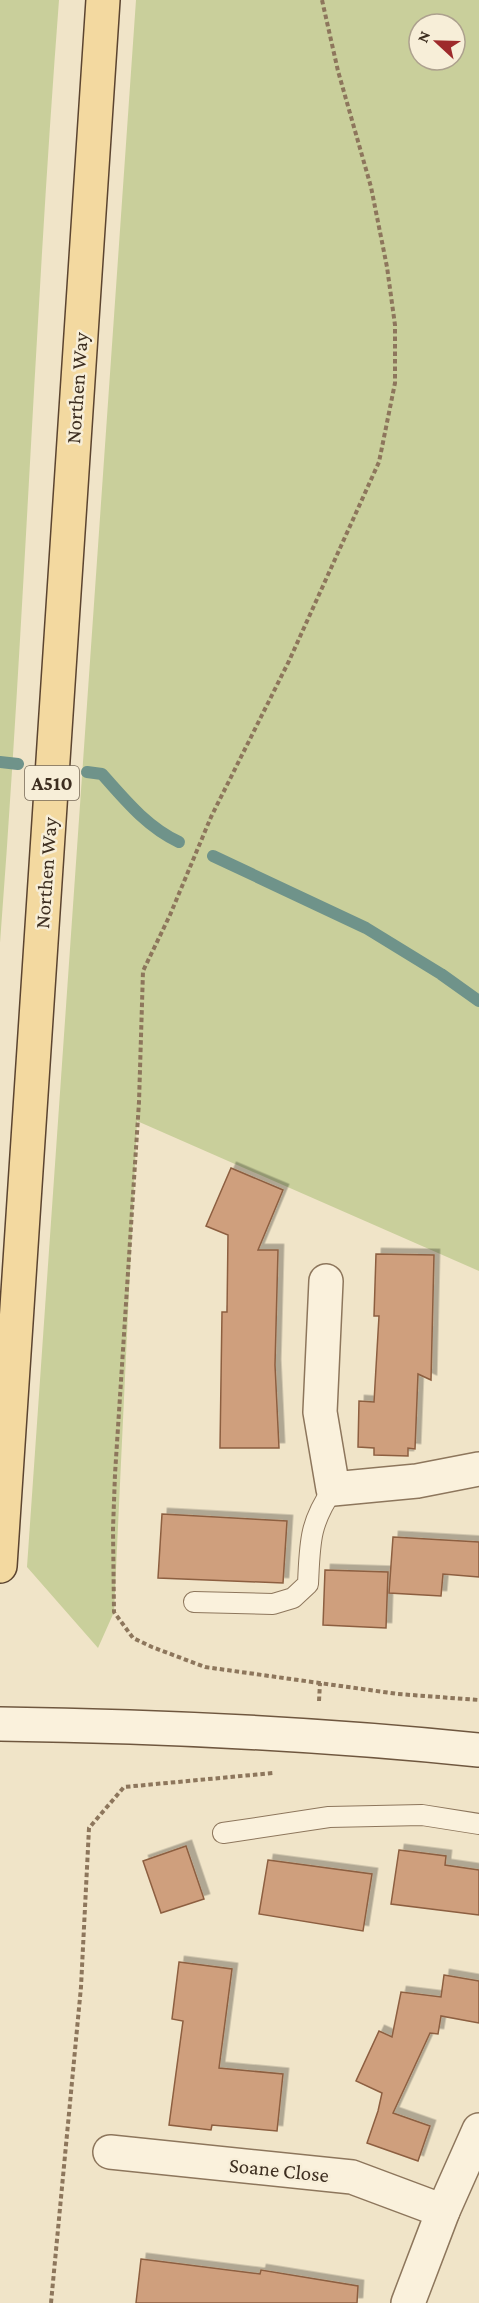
<svg xmlns="http://www.w3.org/2000/svg" width="479" height="2303" viewBox="0 0 479 2303" font-family="'Crimson Pro',serif">
  <style>
    .green { fill: #c9cf9b; fill-rule: evenodd }
    .lines { fill: none; stroke-linecap: round; stroke-linejoin: round }
    .stream { stroke: #6f938a; stroke-width: 12 }
    .building { fill: #cf9f7d; stroke: #8d5f41; stroke-width: 1.5; filter: url(#shadow) }
    .lane-casing { stroke: #8d765c; stroke-width: 22 }
    .street-casing { stroke: #8d765c; stroke-width: 36 }
    .secondary-casing { stroke: #6f573f; stroke-width: 36 }
    .primary-casing { stroke: #5b4430; stroke-width: 36 }
    .path { stroke: #8d765c; stroke-width: 4; stroke-dasharray: 4.5 3; stroke-linecap: butt }
    .lane { stroke: #faf1dc; stroke-width: 20 }
    .street { stroke: #faf1dc; stroke-width: 33 }
    .secondary { stroke: #faf1dc; stroke-width: 33 }
    .primary { stroke: #f3d9a0; stroke-width: 33 }
    .labels { text-anchor: middle; stroke-width: 5; stroke-linejoin: round; paint-order: stroke }
    .shield { fill: #f7eed8; stroke: #756857; stroke-width: 1.5 }
    .shield-label { font-size: 20px; font-weight: bold; fill: #3d2e20 }
    .street-label { font-size: 21px; fill: #3d2e20; stroke: #f7eed8 }
  </style>
  <defs>
    <filter id="shadow"><feDropShadow dx="5.5" dy="-5.5" stdDeviation="0" flood-color="#0004"/></filter>
  </defs>
  <rect width="100%" height="100%" fill="#f0e4c8"/>
  <g class="green">
    <path d="M0 0H59C35 314 24 629 0 943Z"/>
    <path d="M136 0H479V1271L137 1121 114 1612 98 1648 27 1567ZM419 24H455V60H419Z"/>
  </g>
  <g class="lines">
    <g class="stream">
      <path d="M0 762 18 764"/>
      <path d="M87 772 102 774C125 800 147 827 179 842"/>
      <path d="M213 856 366 928 441 974 479 1001"/>
    </g>
  </g>
  <g class="building">
    <path d="M231 1168 283 1190 258 1250H278L275 1365 279 1448H220L222 1312H227L228 1235 206 1226Z"/>
    <path d="M376 1254 434 1255 431 1380 418 1374 415 1449 408 1448V1456L374 1455V1448L358 1447 359 1401 374 1402 379 1316H374Z"/>
    <path d="M162 1514 287 1521 283 1583 158 1578Z"/>
    <path d="M393 1537 479 1542V1577L443 1574 441 1596 389 1593Z"/>
    <path d="M325 1570 388 1572 386 1628 323 1625Z"/>
    <path d="M186 1846 204 1899 161 1913 143 1861Z"/>
    <path d="M399 1850 446 1856 445 1865 479 1870V1915L391 1904Z"/>
    <path d="M268 1860 372 1874 363 1931 259 1914Z"/>
    <path d="M179 1962 232 1969 219 2068 283 2074 277 2131 212 2125 211 2130 169 2125 183 2021 172 2019Z"/>
    <path d="M444 1975 479 1981V2023L441 2016 438 2034 430 2033 393 2113 430 2126 418 2161 367 2143 378 2111 382 2093 356 2081 379 2031 392 2037 401 1992 441 1997Z"/>
    <path d="M141 2259 260 2274 261 2270 358 2286 357 2303H136Z"/>
  </g>
  <g class="lines">
    <defs>
      <g id="lane">
        <path d="M194 1602 273 1604 293 1598 308 1584C310 1543 309 1524 333 1489"/>
        <path d="M223 1833 329 1817 422 1815 479 1824"/>
      </g>
      <g id="street">
        <path d="M326 1281 320 1412 333 1489 417 1481 479 1469"/>
        <path d="M110 2152 352 2177 443 2211"/>
        <path d="M408 2303 443 2211 479 2130"/>
      </g>
      <path id="secondary" d="M0 1724C160 1726 320 1734 479 1750"/>
      <path id="primary" d="M0 1566 103 0"/>
    </defs>
    <use href="#lane" class="lane-casing"/>
    <use href="#street" class="street-casing"/>
    <use href="#secondary" class="secondary-casing"/>
    <use href="#primary" class="primary-casing"/>
    <g class="path">
      <path d="M322 0 338 71 371 187 387 267 395 325V383L379 462 289 661 211 817 170 915 143 971 139 1102 115 1474 113 1529 114 1612 133 1638 152 1647 205 1667 398 1694 479 1700"/>
      <path d="M319 1701 320 1683"/>
      <path d="M51 2303 81 1987 89 1828 124 1787 273 1773"/>
    </g>
    <use href="#lane" class="lane"/>
    <use href="#street" class="street"/>
    <use href="#secondary" class="secondary"/>
    <use href="#primary" class="primary"/>
  </g>
  <g class="labels">
    <rect class="shield" x="25" y="766" width="54" height="34" rx="4.5"/>
    <g class="shield-label">
      <text x="52" y="790">A510</text>
    </g>
    <g class="street-label">
      <text transform="translate(77 388) rotate(-86)" y="7">Northen Way</text>
      <text transform="translate(46 873) rotate(-86)" y="7">Northen Way</text>
      <text transform="translate(279 2170) rotate(6)" y="7">Soane Close</text>
    </g>
  </g>
  <g transform="translate(437 42) rotate(292)"><circle r="28" fill="#f7eed8" stroke="#ada18e" stroke-width="1.5"/>
  <path d="M0-4.5L10 22L0 15L-10 22Z" fill="#9e2a2b"/>
  <text y="-9" font-size="16" font-weight="bold" text-anchor="middle" fill="#3d2e20">N</text>
  </g>
</svg>
